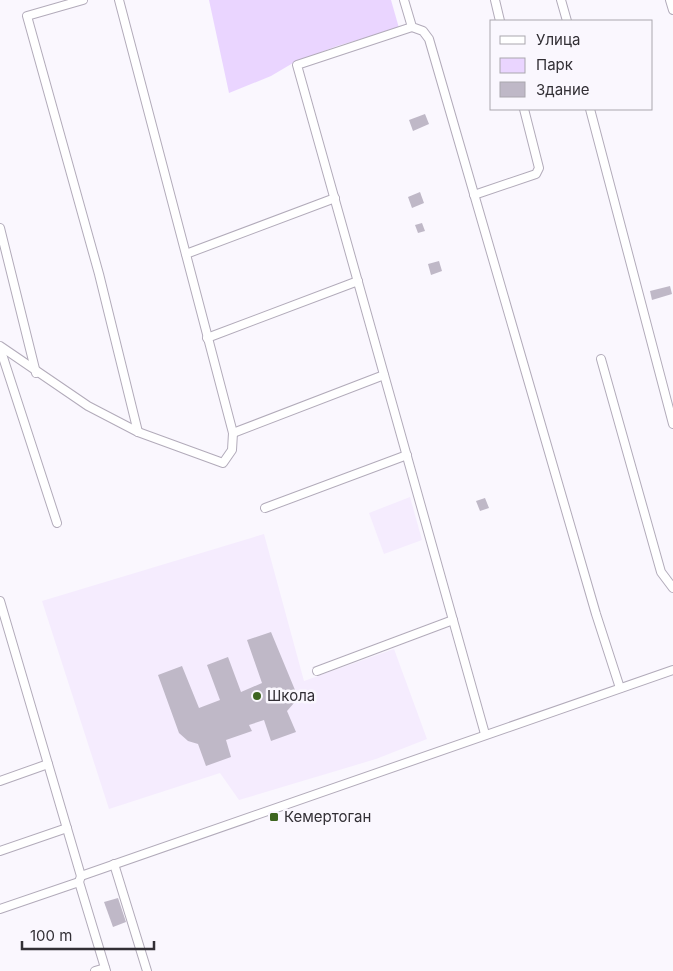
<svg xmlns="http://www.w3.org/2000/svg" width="673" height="971" viewBox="0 0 673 971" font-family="Inter,sans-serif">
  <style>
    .built { fill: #f5ecfe }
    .green { fill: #ead5ff }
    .building { fill: #bfb8c7 }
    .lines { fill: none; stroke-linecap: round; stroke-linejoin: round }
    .street-casing { stroke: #b2abba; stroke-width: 10 }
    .street { stroke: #fff; stroke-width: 8 }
    .poi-dot { fill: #3d6520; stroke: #faf7fe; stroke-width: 2 }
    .labels { text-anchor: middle; stroke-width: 5; stroke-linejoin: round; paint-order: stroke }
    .poi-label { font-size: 15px; fill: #322f35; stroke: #faf7fe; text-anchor: start }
  </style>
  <rect width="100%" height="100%" fill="#faf7fe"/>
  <g class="built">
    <path d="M410 497 422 540 384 554 369 513Z"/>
    <path d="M264 534 304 681 394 649 427 739 376 759 239 800 220 773 109 809 42 601Z"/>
  </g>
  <path class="green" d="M209 0H391L399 28 337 46 293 63 271 76 229 93Z"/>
  <g class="building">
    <path d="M425 114 429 124 413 131 409 120Z"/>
    <path d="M420 192 424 203 412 208 408 197Z"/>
    <path d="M422 223 425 231 418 233 415 225Z"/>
    <path d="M439 261 442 271 431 275 428 264Z"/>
    <path d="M670 286 672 294 652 300 650 291Z"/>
    <path d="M485 498 489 508 480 511 476 501Z"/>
    <path d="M271 632 295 690 294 703 287 711 296 732 271 741 264 720 249 725 252 731 226 740 231 757 206 766 198 744 188 741 179 733 158 675 182 666 199 708 220 700 207 665 228 657 241 692 262 683 247 640Z"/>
    <path d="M118 898 126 922 113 927 104 902Z"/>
  </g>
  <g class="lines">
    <defs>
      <g id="street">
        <path d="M83 0 27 16 99 274 138 432"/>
        <path d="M404 0 412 27 423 31 429 39 596 614 620 688"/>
        <path d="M495 0 500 21"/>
        <path d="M561 0 567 21"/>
        <path d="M670 0 673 10"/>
        <path d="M412 27 297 65 485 734"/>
        <path d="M590 109 673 424"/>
        <path d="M474 195 536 174 539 168 524 109"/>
        <path d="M0 228 36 373"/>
        <path d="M186 254 335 198"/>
        <path d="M207 338 358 281"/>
        <path d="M0 346 88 406 138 432 223 463 232 450 233 433 119 0"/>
        <path d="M0 348 57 523"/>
        <path d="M601 359 661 572 673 588"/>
        <path d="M233 433 384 375"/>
        <path d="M265 508 407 455"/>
        <path d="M0 601 81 876 79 882 106 971"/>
        <path d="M317 671 453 620"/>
        <path d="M0 781 48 764"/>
        <path d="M0 851 67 828"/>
        <path d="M114 864 147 971"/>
        <path d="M81 876 673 670"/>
        <path d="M0 909 79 882"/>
        <path d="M95 971 105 968"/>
      </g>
    </defs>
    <use href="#street" class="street-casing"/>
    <use href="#street" class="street"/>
  </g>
  <g class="poi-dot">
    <circle cx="257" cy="696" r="5"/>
    <rect x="269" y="812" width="10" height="10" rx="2.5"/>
  </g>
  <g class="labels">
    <g class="poi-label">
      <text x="267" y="701">Школа</text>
      <text x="284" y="822">Кемертоган</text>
    </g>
  </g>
  <rect x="490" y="20" width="162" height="90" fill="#faf7fe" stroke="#aaa7ae"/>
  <rect x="500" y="36" width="25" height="8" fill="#ffffff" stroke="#aaa7ae"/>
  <text x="536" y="45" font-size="15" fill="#322f35">Улица</text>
  <rect x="500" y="58" width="25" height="15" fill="#ead5ff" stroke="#aaa7ae"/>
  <text x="536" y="70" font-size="15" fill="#322f35">Парк</text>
  <rect x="500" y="82" width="25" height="15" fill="#bfb8c7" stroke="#aaa7ae"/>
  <text x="536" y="95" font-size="15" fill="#322f35">Здание</text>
  <path d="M22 941v8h132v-8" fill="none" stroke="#322f35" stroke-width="2.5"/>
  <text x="30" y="941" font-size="15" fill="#322f35" stroke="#faf7fe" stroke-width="4" paint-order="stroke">100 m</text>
</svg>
